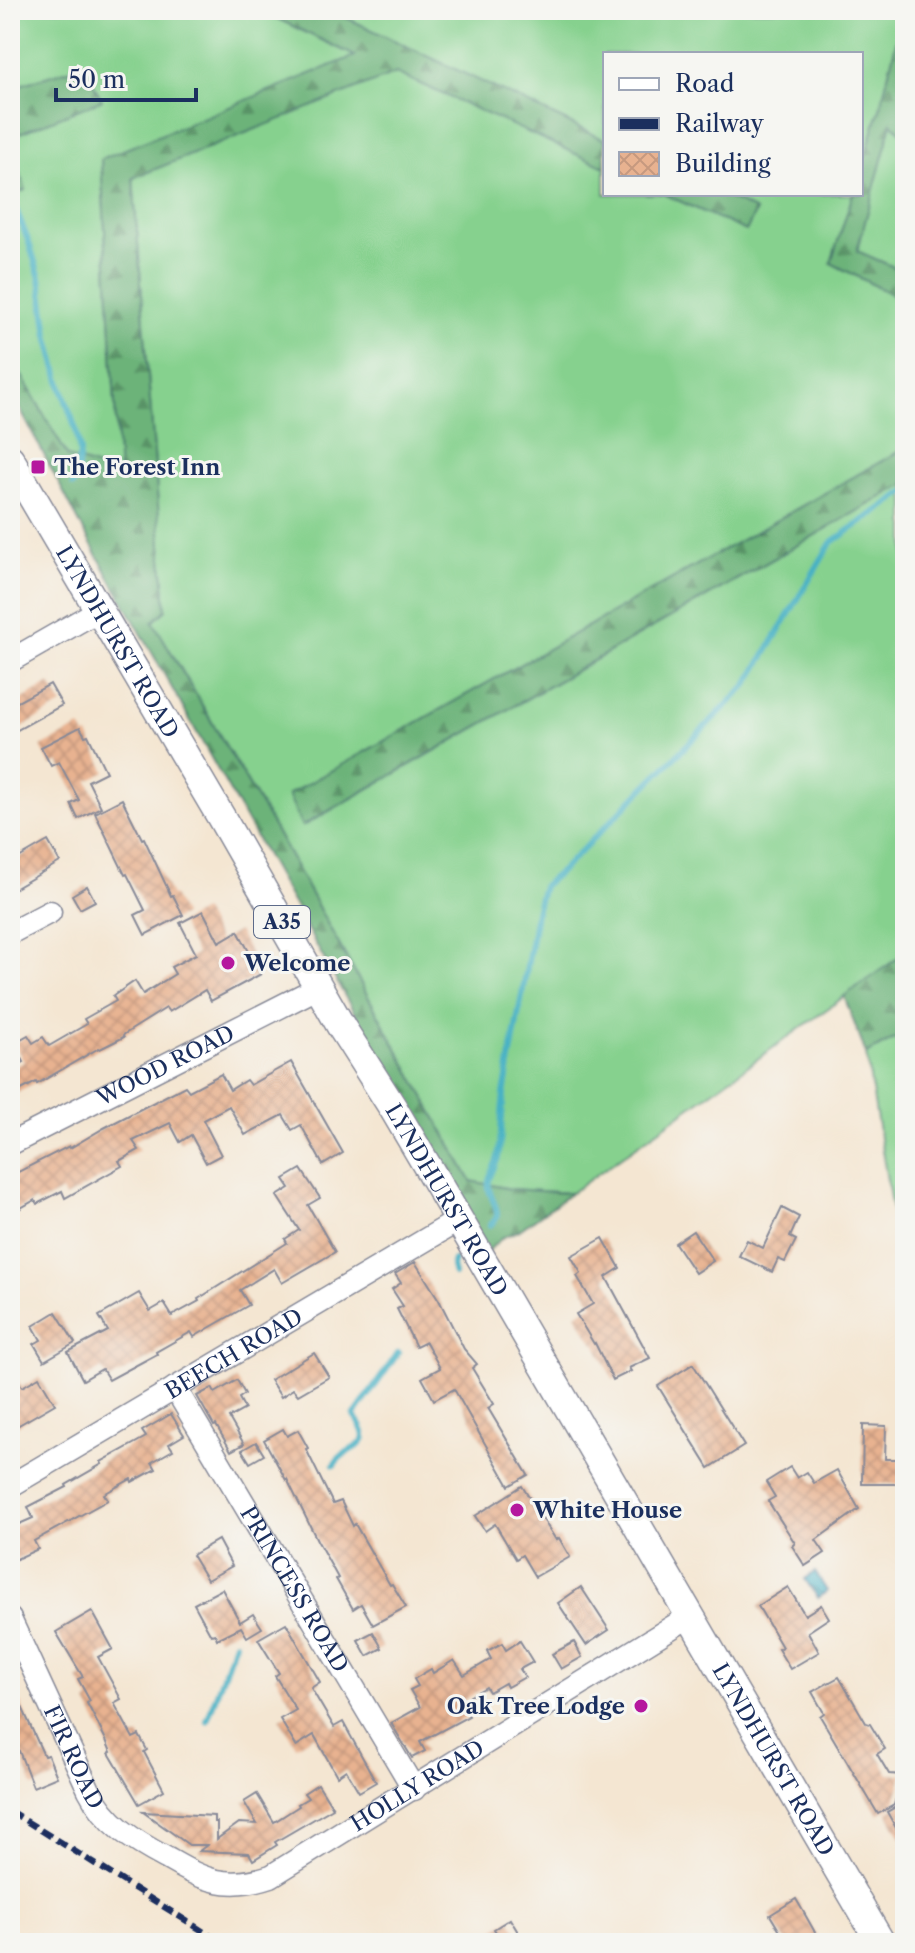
<svg xmlns="http://www.w3.org/2000/svg" width="915" height="1953" viewBox="0 0 915 1953" font-family="'Libre Caslon Text',serif">
  <style>
    .grass { fill: #86d18e; stroke: #508076; stroke-width: 2 }
    .forest { fill: url(#forest-firs); stroke: #44716c; stroke-width: 2 }
    .water { fill: url(#water-waves); stroke: #307091; stroke-width: 2 }
    .lines { fill: none; stroke-linecap: round; stroke-linejoin: round }
    .stream { stroke: #46b1c4; stroke-width: 6 }
    .building { fill: url(#building-cross-hatch) }
    .minor-casing { stroke: #888a98; stroke-width: 25 }
    .major-casing { stroke: #888a98; stroke-width: 31 }
    .minor { stroke: #fff; stroke-width: 22 }
    .major { stroke: #fff; stroke-width: 28 }
    .rail { stroke: #1b2f5e; stroke-width: 6; stroke-dasharray: 12 6; stroke-linecap: butt }
    .poi-dot { fill: #b5179e; stroke: #f6f6f2; stroke-width: 3 }
    .labels { text-anchor: middle; stroke-width: 6; stroke-linejoin: round; paint-order: stroke }
    .shield { fill: #f6f6f2; stroke: #5d6b8a; stroke-width: 2 }
    .shield-label { font-size: 20px; font-weight: bold; fill: #1b2f5e }
    .poi-label { font-size: 22px; font-weight: bold; fill: #1b2f5e; stroke: #f6f6f2; text-anchor: start }
    .street-label { font-size: 22px; fill: #1b2f5e; stroke: #f6f6f2 }
  </style>
  <defs>
    <pattern id="forest-firs" width="22" height="20" patternUnits="userSpaceOnUse" patternTransform="scale(2)"><rect width="22" height="20" fill="#6cb379"/><path d="M5 1l3.5 6h-7zM16 11l3.5 6h-7z" fill="#589266"/></pattern>
    <pattern id="water-waves" width="16" height="10" patternUnits="userSpaceOnUse" patternTransform="scale(2)"><rect width="16" height="10" fill="#46b1c4"/><path d="M0 5q4-4 8 0t8 0" fill="none" stroke="#3a90a2"/></pattern>
    <pattern id="building-cross-hatch" width="8" height="8" patternUnits="userSpaceOnUse" patternTransform="scale(2)"><rect width="8" height="8" fill="#e8b290"/><path d="M0 0l8 8M0 8l8-8" fill="none" stroke="#c6997f"/></pattern>
  </defs>
  <rect width="100%" height="100%" fill="#f6f6f2"/>
  <filter id="ink" filterUnits="userSpaceOnUse"><feTurbulence type="fractalNoise" baseFrequency=".0125" numOctaves="2"/><feDisplacementMap in="SourceGraphic" scale="16" xChannelSelector="R" yChannelSelector="G"/><feConvolveMatrix kernelMatrix="1 2 1 2 8 2 1 2 1" color-interpolation-filters="sRGB"/></filter>
  <filter id="wash" filterUnits="userSpaceOnUse"><feTurbulence type="fractalNoise" baseFrequency=".006" numOctaves="4" result="noise"/><feDisplacementMap in="SourceGraphic" scale="32" xChannelSelector="R" yChannelSelector="G"/><feGaussianBlur stdDeviation="1.8" result="paint"/><feColorMatrix in="noise" values="0 0 0 0 0 0 0 0 0 0 0 0 0 0 0 0 0 1.4 0 .05"/><feComposite in="paint" operator="in"/></filter>
  <g filter="url(#wash)">
    <rect width="100%" height="100%" fill="#f4e6d2"/>
    <g class="grass">
      <path d="M31 10H259L356 56 101 160 119 475 68 457 10 355V196L25 190 10 145V137L101 100 84 66 10 88V19Z"/>
      <path d="M330 10H904L880 109 861 169V54H605V140Z"/>
      <path d="M396 73 605 167V194H664L746 231 756 211 721 194H853L831 263 905 301V448L288 795 303 826 905 484V953L571 1193 511 1189 471 1181 274 828 153 621 166 610 133 177Z"/>
      <path d="M892 122 905 136V272L857 251Z"/>
      <path d="M905 1033V1288L866 1054Z"/>
    </g>
    <g class="forest">
      <path d="M259 10H330L605 140V167L396 73 133 178 166 610 153 622 274 828 471 1181 511 1189 571 1193 518 1231 503 1237 488 1251 86 535 10 390V355L68 457 119 474 101 159 355 56Z"/>
      <path d="M904 10 905 136 892 123 857 251 905 272V301L831 263 853 194H861V169L880 109Z"/>
      <path d="M84 65 102 100 10 137V88Z"/>
      <path d="M10 145 26 190 10 196Z"/>
      <path d="M664 194H721L756 211 746 231Z"/>
      <path d="M905 448V484L302 826 288 795Z"/>
      <path d="M905 953V1033L866 1054 844 996Z"/>
    </g>
    <path class="water" d="M815 1572 827 1591 818 1598 805 1579Z"/>
    <g class="lines">
      <g class="stream">
        <path d="M10 194 29 243 40 278 48 335 62 389 76 430 80 452 77 473 73 485"/>
        <path d="M490 1225C508 1212 485 1198 489 1180 491 1172 496 1165 498 1157 502 1137 501 1116 504 1095 514 1034 527 973 536 912L543 886 562 870 747 685 831 543 905 492"/>
        <path d="M454 1260 452 1266 454 1274"/>
        <path d="M334 1465C348 1441 380 1452 354 1416L398 1353"/>
        <path d="M207 1721 235 1642"/>
      </g>
    </g>
    <g id="blocks">
      <g class="building">
        <path d="M50 684 62 705 10 734V706Z"/>
        <path d="M80 727 85 736 88 735 106 772 88 781 101 807 78 819 71 804 79 800 59 762 51 766 41 747Z"/>
        <path d="M122 799 142 839 144 838 171 896 173 895 183 915 145 935 135 915 145 910 127 874 125 875 95 813Z"/>
        <path d="M48 841 60 862 10 891V863Z"/>
        <path d="M87 886 95 901 80 909 72 895Z"/>
        <path d="M203 911 219 942 238 931 261 974 211 1001 205 990 169 1012 166 1008 123 1035 124 1037 100 1049 99 1048 37 1084 36 1082 10 1096V1069L24 1062 14 1043 28 1035 33 1043 43 1037 49 1046 87 1024 84 1019 116 1001 113 996 135 981 143 994 175 974 171 967 196 954 180 923Z"/>
        <path d="M291 1062 343 1153 323 1165 301 1125 292 1130 283 1115 245 1135 229 1106 203 1120 221 1155 206 1163 191 1135 180 1142 170 1123 133 1141 139 1150 119 1161 122 1166 65 1198 62 1191 37 1204 35 1200 10 1214V1176L69 1146 70 1148 104 1128 185 1086 189 1091 221 1074 230 1090 246 1080 250 1085Z"/>
        <path d="M301 1169 320 1198 308 1205 335 1252 282 1283 274 1269 240 1290 249 1305 209 1328 194 1337 191 1332 156 1352 157 1354 109 1380 102 1369 83 1380 68 1352 108 1331 99 1316 139 1293 150 1311 164 1303 172 1316 199 1301 198 1299 287 1243 285 1239 299 1230 277 1196 290 1188 284 1179Z"/>
        <path d="M782 1208 799 1217 790 1237 796 1240 785 1262 778 1259 772 1272 739 1256 747 1240 763 1248Z"/>
        <path d="M693 1231 713 1261 695 1273 675 1243Z"/>
        <path d="M603 1238 620 1268 606 1277 650 1358 629 1368 631 1371 613 1380 595 1343 594 1344 576 1314 593 1304 577 1276 581 1273 571 1256Z"/>
        <path d="M415 1262 439 1300 464 1349 477 1364 472 1368 494 1404 488 1408 528 1475 509 1486 454 1389 434 1400 422 1378 440 1368 426 1342 416 1347 397 1309 403 1306 392 1289 401 1283 395 1274Z"/>
        <path d="M56 1312 75 1343 44 1361 34 1344 41 1340 33 1326Z"/>
        <path d="M314 1353 329 1377 298 1395 293 1389 281 1397 270 1380Z"/>
        <path d="M693 1364 744 1446 709 1468 658 1386Z"/>
        <path d="M10 1368 22 1387 39 1377 55 1404 10 1430Z"/>
        <path d="M237 1380 245 1394 239 1398 245 1409 229 1418 244 1444 231 1451 216 1425 214 1426 197 1396 212 1388 215 1393Z"/>
        <path d="M171 1414 184 1435 169 1444 173 1450 152 1462 156 1469 132 1482 131 1479 104 1494 108 1500 34 1541 38 1549 10 1562V1528L33 1518 28 1507 67 1487 66 1485 102 1464 101 1462 146 1437 142 1431Z"/>
        <path d="M863 1425 886 1426 885 1459H900L899 1484H862Z"/>
        <path d="M283 1429 287 1436 298 1430 308 1448 306 1449 333 1504 341 1501 353 1526 355 1524 390 1585 392 1584 406 1607 373 1625 361 1604 353 1609 336 1579 338 1578 317 1540 287 1479 286 1480 264 1440Z"/>
        <path d="M256 1442 264 1455 250 1463 242 1450Z"/>
        <path d="M790 1467 797 1478 807 1472 814 1483 837 1470 859 1509 816 1540 825 1553 805 1566 792 1546 795 1543 768 1501 775 1497 766 1482Z"/>
        <path d="M522 1486 556 1540 559 1538 570 1557 535 1577 522 1555 516 1559 495 1524 485 1531 475 1516Z"/>
        <path d="M218 1540 232 1566 207 1580 192 1555Z"/>
        <path d="M581 1587 609 1630 586 1645 558 1603Z"/>
        <path d="M788 1587 805 1615 821 1605 829 1618 808 1632 819 1652 790 1669 778 1649 782 1647 758 1606Z"/>
        <path d="M222 1589 240 1622 253 1614 262 1628 247 1637 241 1627 217 1639 215 1634 211 1635 194 1604Z"/>
        <path d="M92 1611 113 1649 98 1657 121 1699 114 1703 133 1738 139 1735 147 1750 144 1752 164 1790 139 1804 109 1753 111 1752 106 1740 87 1703 90 1701 78 1679 83 1677 56 1632Z"/>
        <path d="M286 1623 320 1682 311 1688 334 1727 343 1722 376 1782 359 1792 346 1770 337 1776 314 1735 296 1746 280 1719 296 1710 275 1676 279 1673 258 1639Z"/>
        <path d="M373 1632 382 1648 367 1656 358 1640Z"/>
        <path d="M520 1641 533 1662 520 1669 525 1677 507 1687 505 1683 489 1692 486 1687 460 1702 469 1716 420 1742 425 1751 412 1758 391 1723 420 1707 410 1690 418 1686 414 1679 431 1669 433 1673 454 1660 464 1675 491 1659 487 1651 502 1643 506 1650Z"/>
        <path d="M574 1642 582 1657 561 1669 552 1654Z"/>
        <path d="M839 1677 866 1723 870 1724 885 1749 877 1754 889 1774 903 1775 894 1805 878 1814 820 1716 824 1713 812 1692Z"/>
        <path d="M10 1680 44 1756 48 1755 57 1777 33 1787 19 1751 15 1753 10 1742Z"/>
        <path d="M318 1784 333 1808 275 1842 277 1845 253 1860 249 1853 199 1851 207 1845H189L143 1812 214 1816V1822H217V1839L239 1823 257 1824 244 1802 257 1794 274 1822 299 1806 298 1804 308 1798 304 1793Z"/>
        <path d="M905 1802V1844L887 1812Z"/>
        <path d="M796 1899 803 1911 821 1943H787L770 1915Z"/>
        <path d="M510 1919 521 1937 511 1943H503L494 1929Z"/>
      </g>
    </g>
  </g>
  <g filter="url(#ink)">
    <use href="#blocks" fill-opacity="0" stroke="#888a98" stroke-width="2"/>
    <g class="lines">
      <defs>
        <g id="minor">
          <path d="M10 661 99 610"/>
          <path d="M10 933 50 912"/>
          <path id="s1" d="M10 1144 319 987"/>
          <path id="s2" d="M175 1388 414 1789"/>
          <path id="s3" d="M10 1486 459 1220"/>
          <path id="s4" d="M10 1619 89 1790C106 1824 134 1841 166 1858 182 1867 198 1877 217 1881 236 1885 253 1882 271 1876L690 1616"/>
        </g>
        <g id="major">
          <path id="s5" d="M10 459 221 817 342 1028 393 1108 459 1220 881 1943"/>
        </g>
      </defs>
      <use href="#minor" class="minor-casing"/>
      <use href="#major" class="major-casing"/>
      <use href="#minor" class="minor"/>
      <use href="#major" class="major"/>
      <path class="rail" d="M10 1811 222 1943"/>
    </g>
  </g>
  <g class="poi-dot">
    <rect x="30" y="459" width="16" height="16" rx="4"/>
    <circle cx="228" cy="963" r="8"/>
    <circle cx="517" cy="1510" r="8"/>
    <circle cx="641" cy="1706" r="8"/>
  </g>
  <g class="labels">
    <rect class="shield" x="254" y="906" width="56" height="32" rx="6"/>
    <g class="shield-label">
      <text x="282" y="929">A35</text>
    </g>
    <g class="poi-label">
      <text x="54" y="475">The Forest Inn</text>
      <text x="244" y="971">Welcome</text>
      <text x="533" y="1518">White House</text>
      <text x="625" y="1714" text-anchor="end">Oak Tree Lodge</text>
    </g>
    <g class="street-label">
      <text dy="8" stroke="none"><textPath href="#s5" startOffset="212">LYNDHURST ROAD</textPath></text>
      <text dy="8" stroke="none"><textPath href="#s1" startOffset="174">WOOD ROAD</textPath></text>
      <text dy="8" stroke="none"><textPath href="#s5" startOffset="860">LYNDHURST ROAD</textPath></text>
      <text dy="8" stroke="none"><textPath href="#s3" startOffset="260">BEECH ROAD</textPath></text>
      <text dy="8" stroke="none"><textPath href="#s2" startOffset="234">PRINCESS ROAD</textPath></text>
      <text dy="8" stroke="none"><textPath href="#s4" startOffset="152">FIR ROAD</textPath></text>
      <text dy="8" stroke="none"><textPath href="#s5" startOffset="1508">LYNDHURST ROAD</textPath></text>
      <text dy="8" stroke="none"><textPath href="#s4" startOffset="576">HOLLY ROAD</textPath></text>
    </g>
  </g>
  <rect width="915" height="1953" fill="none" stroke="#f6f6f2" stroke-width="40"/>
  <rect x="603" y="52" width="260" height="144" fill="#f6f6f2" stroke="#9ea6b7" stroke-width="2"/>
  <rect x="619" y="78" width="40" height="12" fill="#ffffff" stroke="#9ea6b7" stroke-width="2"/>
  <text x="675" y="92" font-size="24" fill="#1b2f5e">Road</text>
  <rect x="619" y="118" width="40" height="12" fill="#1b2f5e" stroke="#9ea6b7" stroke-width="2"/>
  <text x="675" y="132" font-size="24" fill="#1b2f5e">Railway</text>
  <rect x="619" y="152" width="40" height="24" fill="url(#building-cross-hatch)" stroke="#9ea6b7" stroke-width="2"/>
  <text x="675" y="172" font-size="24" fill="#1b2f5e">Building</text>
  <path d="M56 88v12h140v-12" fill="none" stroke="#1b2f5e" stroke-width="4"/>
  <text x="68" y="88" font-size="24" fill="#1b2f5e" stroke="#f6f6f2" stroke-width="6" paint-order="stroke">50 m</text>
</svg>
